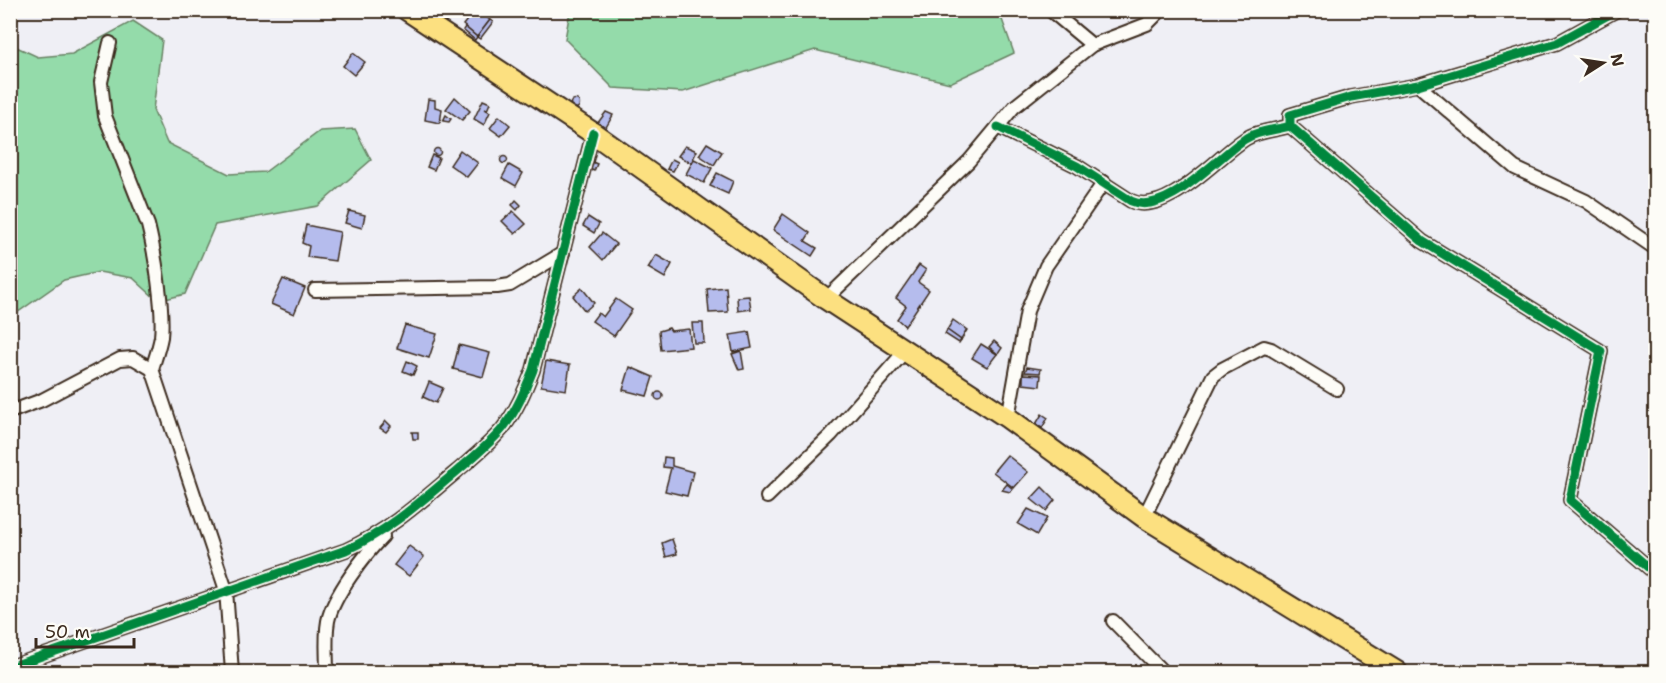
<svg xmlns="http://www.w3.org/2000/svg" width="1666" height="683" viewBox="0 0 1666 683" font-family="'Shantell Sans',sans-serif">
  <style>
    .green { fill: #94dbaa; stroke: #688264; stroke-width: 1.5 }
    .building { fill: #b5bced; stroke: #3b2a1e; stroke-width: 1.5 }
    .lines { fill: none; stroke-linecap: round; stroke-linejoin: round }
    .minor-casing { stroke: #3b2a1e; stroke-width: 16 }
    .primary-casing { stroke: #3b2a1e; stroke-width: 24 }
    .minor { stroke: #fdfcf7; stroke-width: 12 }
    .primary { stroke: #fce080; stroke-width: 20 }
    .cycleway-casing { stroke: #fdfcf7; stroke-width: 13 }
    .cycleway { stroke: #00873e; stroke-width: 9 }
  </style>
  <rect width="100%" height="100%" fill="#efeff5"/>
  <filter id="ink" filterUnits="userSpaceOnUse"><feTurbulence type="fractalNoise" baseFrequency=".0167" numOctaves="2"/><feDisplacementMap in="SourceGraphic" scale="12" xChannelSelector="R" yChannelSelector="G"/><feConvolveMatrix kernelMatrix="1 2 1 2 8 2 1 2 1" color-interpolation-filters="sRGB"/></filter>
  <g filter="url(#ink)">
    <g class="green">
      <path d="M999 11 1014 53 950 83 815 50 683 92 613 88 565 39 570 11Z"/>
      <path d="M133 21 162 40 153 110 167 143 229 174 265 172 320 131 355 129 371 160 318 206 215 225 185 294 158 301 133 278 99 272 64 280 11 317 10 44 38 57 72 54Z"/>
    </g>
    <g class="building">
      <path d="M470 10H478L490 20 477 37 463 25 471 15Z"/>
      <path d="M490 20 493 22 480 39 477 37Z"/>
      <path d="M465 27 477 37 475 40 463 30Z"/>
      <path d="M353 53 365 62 354 75 343 66Z"/>
      <path d="M455 97 470 111 462 120 446 109Z"/>
      <path d="M428 99 435 100V107L442 109 440 123 425 120Z"/>
      <circle cx="575" cy="104" r="4.5"/>
      <path d="M483 100 490 103 487 110 485 109 490 112 484 125 474 119Z"/>
      <path d="M606 112 613 115 605 129 597 124Z"/>
      <path d="M446 115 451 119 449 122 443 121Z"/>
      <path d="M499 116 510 125 501 136 490 128Z"/>
      <path d="M707 143 722 152 714 165 699 155Z"/>
      <path d="M685 146 697 151 691 163 678 156Z"/>
      <circle cx="437" cy="152" r="3.5"/>
      <path d="M460 150 478 163 467 177 450 165Z"/>
      <path d="M432 155 439 158 434 170 427 167Z"/>
      <circle cx="504" cy="160" r="3.5"/>
      <path d="M672 159 678 162 673 171 667 169Z"/>
      <path d="M694 159 712 168 704 183 686 174Z"/>
      <path d="M590 161 597 164 594 171 587 168Z"/>
      <path d="M509 165 523 173 516 186 502 178Z"/>
      <path d="M717 173 733 181 728 194 710 186Z"/>
      <path d="M516 200 521 205 517 210 512 205Z"/>
      <path d="M349 211 365 215 362 228 345 223Z"/>
      <path d="M513 211 526 224 515 234 502 221Z"/>
      <path d="M783 214 810 233 805 241 817 248 812 256 773 230Z"/>
      <path d="M588 217 599 224 594 233 583 226Z"/>
      <path d="M306 225 340 232 335 261 307 257 309 246 302 243Z"/>
      <path d="M602 233 616 244 603 260 590 247Z"/>
      <path d="M656 255 672 264 665 278 648 268Z"/>
      <path d="M919 265 926 270 918 282 929 290 905 326 897 319 906 306 896 298Z"/>
      <path d="M283 279 305 288 294 314 271 304Z"/>
      <path d="M726 287 728 312 709 313 707 289Z"/>
      <path d="M582 288 594 303 585 311 573 296Z"/>
      <path d="M749 296 751 309 738 311 737 297Z"/>
      <path d="M616 299 632 310 614 336 592 321 598 313 603 317Z"/>
      <path d="M953 320 967 330 961 340 947 330Z"/>
      <path d="M692 323H703L704 343H694Z"/>
      <path d="M405 325 437 334 429 358 397 348Z"/>
      <path d="M669 328 671 331 689 329 691 347 661 350 659 331Z"/>
      <path d="M947 330 961 340 959 343 945 334Z"/>
      <path d="M749 332 752 348 733 352 730 335Z"/>
      <path d="M994 341 1002 348 998 354 989 347Z"/>
      <path d="M981 344 997 354 987 367 972 358Z"/>
      <path d="M459 345 490 353 483 377 453 369Z"/>
      <path d="M741 351 744 369 739 370 732 354Z"/>
      <path d="M407 361 417 366 413 375 403 371Z"/>
      <path d="M546 361 570 365 566 390 541 386Z"/>
      <path d="M630 367 653 377 647 396 623 390Z"/>
      <path d="M1027 367 1041 369 1040 373 1025 372Z"/>
      <path d="M1023 374 1041 375 1040 386 1023 384Z"/>
      <path d="M429 382 443 388 436 403 423 397Z"/>
      <circle cx="659" cy="396" r="4"/>
      <path d="M1042 414 1048 418 1042 428 1036 424Z"/>
      <path d="M386 421 391 426 386 432 380 428Z"/>
      <path d="M412 432H418V439H413Z"/>
      <path d="M1007 455 1028 472 1014 488 993 472Z"/>
      <path d="M664 457 672 458V466L693 472 687 496 665 491 671 468 663 467Z"/>
      <path d="M1007 484 1013 489 1010 492 1002 490Z"/>
      <path d="M1042 487 1055 500 1046 511 1031 499Z"/>
      <path d="M1028 509 1047 518 1037 535 1018 524Z"/>
      <path d="M672 539 677 554 666 557 662 543Z"/>
      <path d="M409 546 424 557 409 576 394 565Z"/>
    </g>
    <g class="lines">
      <defs>
        <g id="minor">
          <path d="M1050 10 1092 45"/>
          <path d="M110 43 101 82 105 116 148 225C155 253 164 310 161 337 159 348 155 359 152 369"/>
          <path d="M1418 85 1515 168 1586 201 1656 249"/>
          <path d="M1290 126 1422 241 1601 351 1570 500 1656 574"/>
          <path d="M998 127 1077 166 1131 201C1166 217 1217 157 1245 139 1256 131 1276 130 1290 126V115L1351 97 1418 85 1557 43 1617 10"/>
          <path d="M315 290 497 287 510 285 563 253"/>
          <path d="M826 299 969 161 1014 107 1092 45 1147 24 1161 10"/>
          <path d="M10 412 42 400 120 359 133 358 152 369 226 590 232 672"/>
          <path d="M1008 418 1027 311 1046 266 1104 182"/>
          <path d="M767 497 831 435 906 350"/>
          <path d="M1144 517 1213 376 1222 369 1264 347 1271 349 1337 389"/>
          <path d="M1113 621 1163 672"/>
          <path d="M10 667 346 550C390 530 419 503 456 472 472 458 490 444 503 428 517 410 525 390 533 370L593 133"/>
          <path d="M327 672C327 656 325 637 328 621 333 596 365 554 383 536"/>
        </g>
        <path id="primary" d="M407 10 593 133 826 299 1008 418 1144 517 1397 672"/>
      </defs>
      <use href="#minor" class="minor-casing"/>
      <use href="#primary" class="primary-casing"/>
      <use href="#minor" class="minor"/>
      <use href="#primary" class="primary"/>
      <defs>
        <g id="cycleway">
          <path d="M1290 126 1422 241 1601 351 1570 500 1656 574"/>
          <path d="M998 127 1077 166 1131 201C1166 217 1217 157 1245 139 1256 131 1276 130 1290 126V115L1351 97 1418 85 1557 43 1617 10"/>
          <path d="M10 667 346 550C390 530 419 503 456 472 472 458 490 444 503 428 517 410 525 390 533 370L593 133"/>
        </g>
      </defs>
      <use href="#cycleway" class="cycleway-casing"/>
      <use href="#cycleway" class="cycleway"/>
    </g>
  </g>
  <rect width="1666" height="683" fill="none" stroke="#fdfcf7" stroke-width="36"/>
  <rect x="18" y="18" width="1630" height="647" fill="none" stroke="#3b2a1e" stroke-width="2" filter="url(#ink)"/>
  <g transform="translate(1603 63) rotate(78)" stroke="#fdfcf7" stroke-width="4.5" paint-order="stroke">
  <path d="M0-4.5L10 22L0 15L-10 22Z" fill="#3b2a1e"/>
  <text y="-9" font-size="16" font-weight="bold" text-anchor="middle" fill="#3b2a1e">N</text>
  </g>
  <path d="M36 638v9h98v-9" fill="none" stroke="#3b2a1e" stroke-width="3"/>
  <text x="45" y="638" font-size="18" fill="#3b2a1e" stroke="#fdfcf7" stroke-width="4.5" paint-order="stroke">50 m</text>
</svg>
